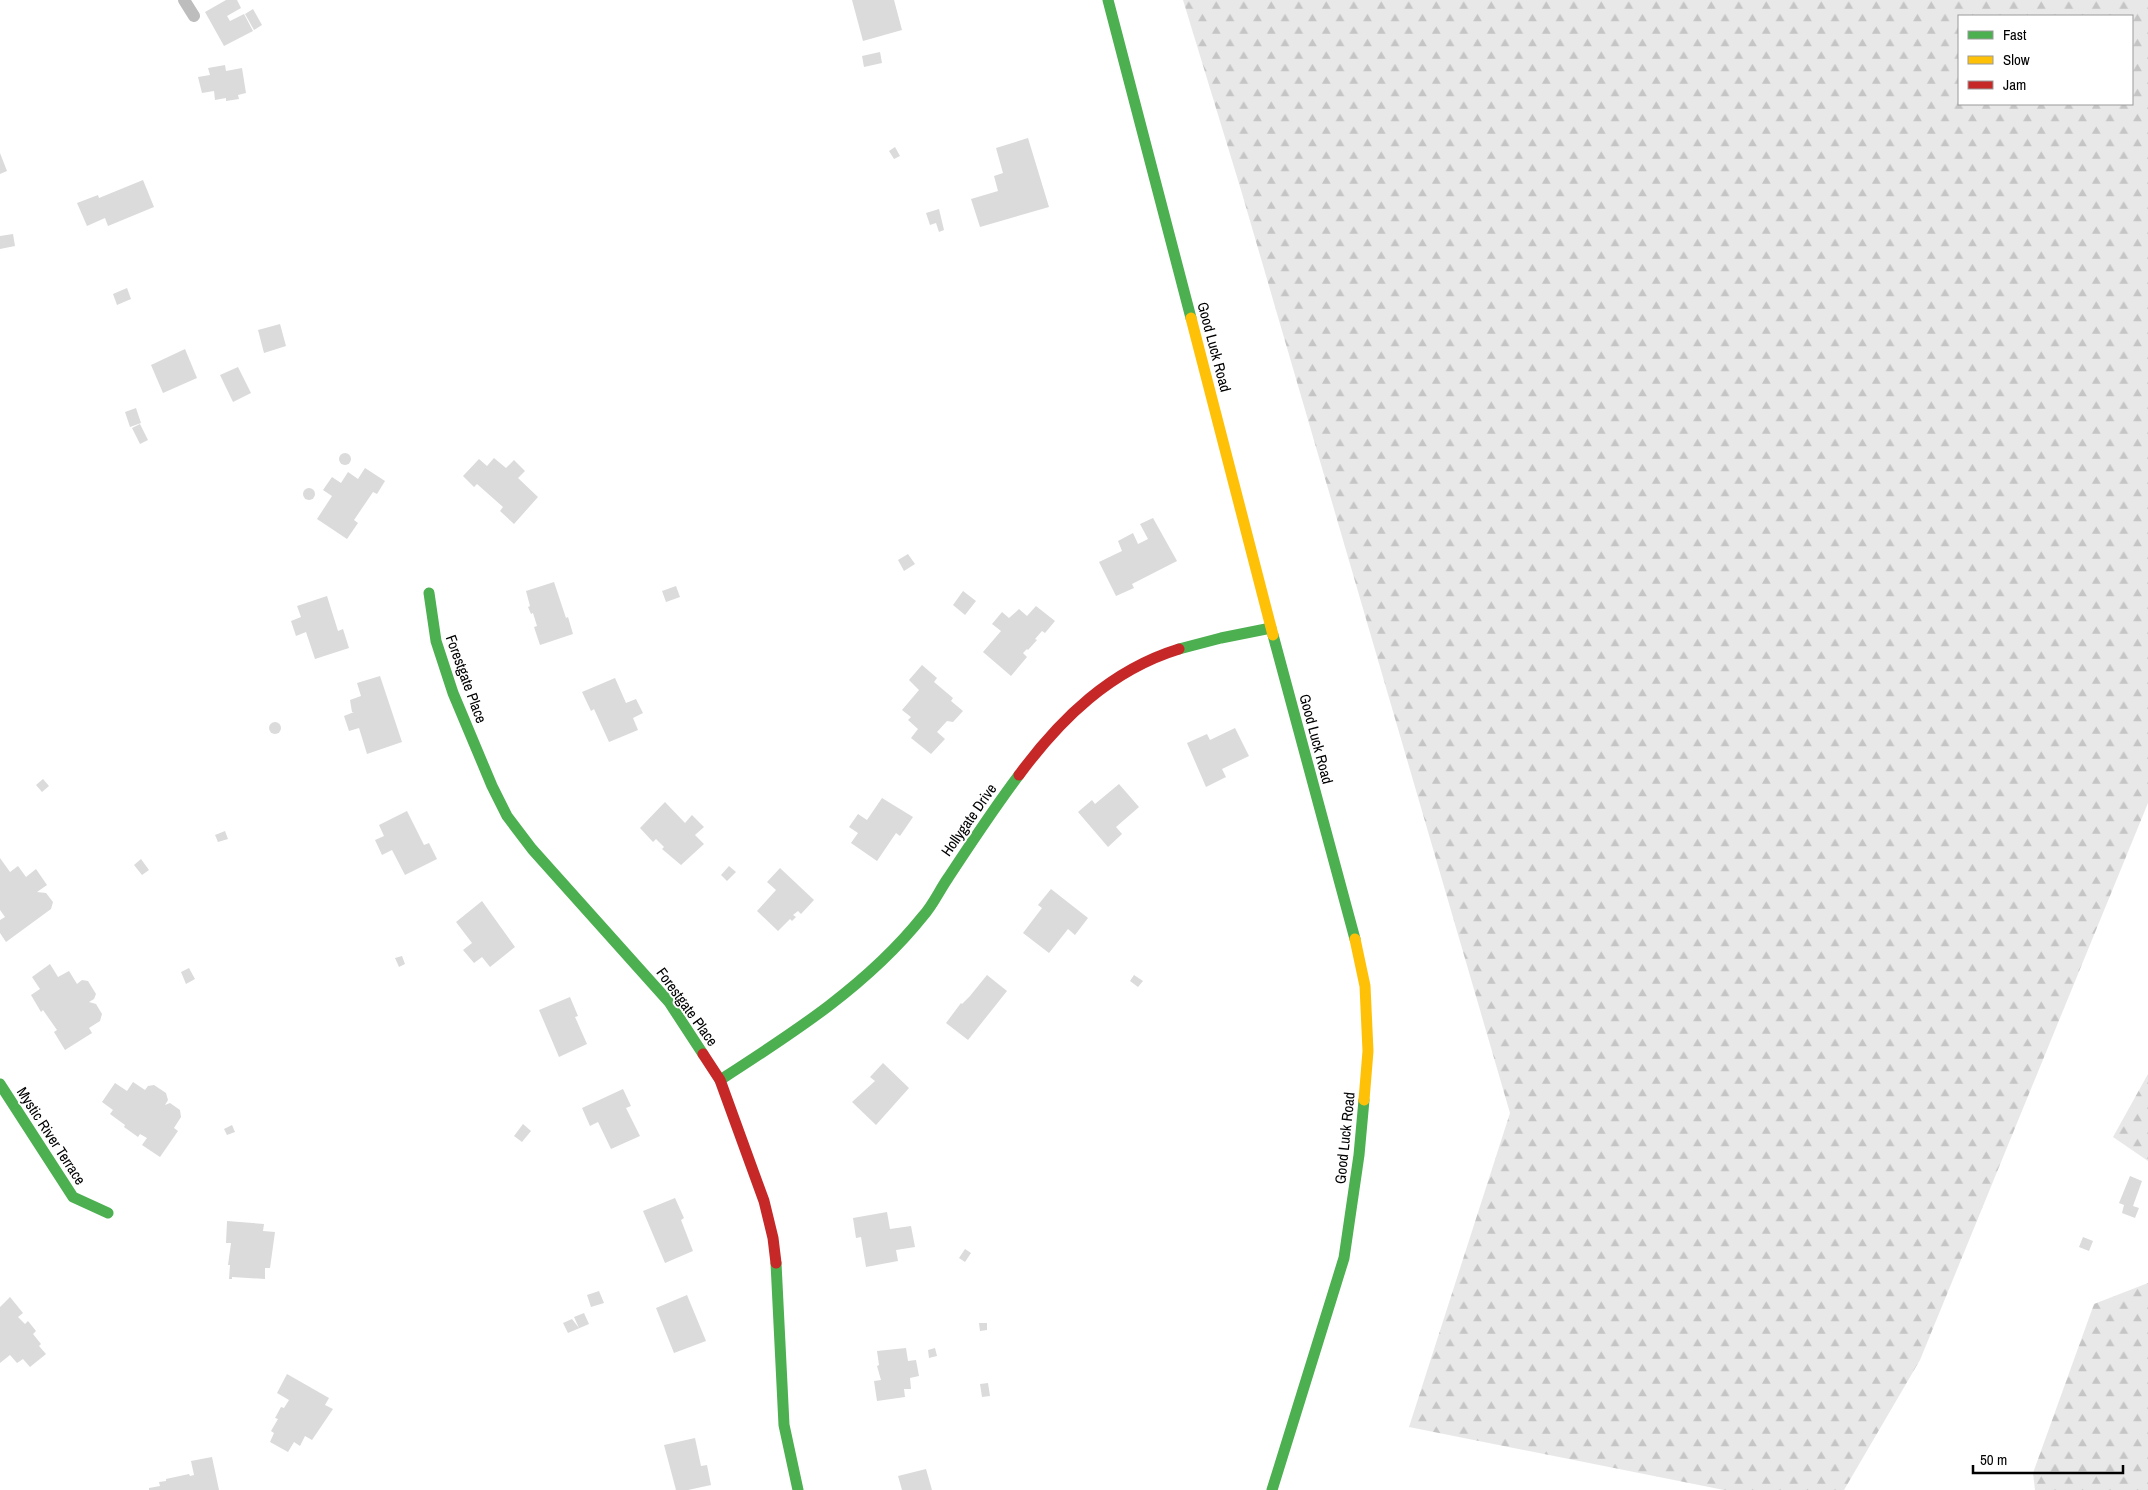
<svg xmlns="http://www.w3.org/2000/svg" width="2148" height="1490" viewBox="0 0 2148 1490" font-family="'Archivo Narrow',sans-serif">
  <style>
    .forest { fill: url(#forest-firs); fill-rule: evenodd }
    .building { fill: #dbdbdb }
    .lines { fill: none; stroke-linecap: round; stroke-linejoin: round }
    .lane { stroke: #bdbdbd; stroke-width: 12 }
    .fast { stroke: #4caf50; stroke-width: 11 }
    .slow { stroke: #ffc107; stroke-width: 11 }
    .jam { stroke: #c62828; stroke-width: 11 }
    .labels { text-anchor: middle; stroke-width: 4; stroke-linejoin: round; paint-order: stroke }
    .street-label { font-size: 15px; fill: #000; stroke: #fff }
  </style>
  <defs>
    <pattern id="forest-firs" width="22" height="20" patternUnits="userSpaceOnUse" patternTransform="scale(1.25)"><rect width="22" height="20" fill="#e8e8e8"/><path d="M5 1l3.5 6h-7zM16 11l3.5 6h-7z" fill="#c5c5c5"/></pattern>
  </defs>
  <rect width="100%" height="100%" fill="#fff"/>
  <g class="forest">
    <path d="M1183 0H2148V803L1920 1360 1844 1490H1724L1409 1427 1510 1113 1241 190ZM2132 16V104H1959V16Z"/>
    <path d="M2148 1074V1161L2113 1137Z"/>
    <path d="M2148 1283V1490H2035L2033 1473 2094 1304Z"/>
  </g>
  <g class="building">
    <path d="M226 0H237L241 8 227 16 230 21 244 14 253 31 224 46 205 12Z"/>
    <path d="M852 0H894L902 30 863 41Z"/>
    <path d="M253 9 262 25 254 30 245 14Z"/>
    <path d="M880 52 882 63 864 67 862 56Z"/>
    <path d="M225 65 226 71 242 68 246 93 238 95 239 99 226 101V98L215 100 214 91 202 93 198 77 210 75 208 68Z"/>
    <path d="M1028 138 1049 207 980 227 971 199 998 191 994 176 1003 173 996 148Z"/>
    <path d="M895 147 900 156 894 159 889 151Z"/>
    <path d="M0 153 7 171 0 174Z"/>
    <path d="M143 180 154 207 108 226 105 218 87 226 77 203 98 195 99 198Z"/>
    <path d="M939 209 944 230 939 232 936 223 930 225 926 213Z"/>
    <path d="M13 234 15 246 0 249V236Z"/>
    <path d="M127 288 131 299 117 305 113 294Z"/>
    <path d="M280 324 286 346 264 353 258 330Z"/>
    <path d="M185 349 197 378 163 393 151 365Z"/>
    <path d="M238 367 251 393 233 402 220 375Z"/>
    <path d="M136 408 141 423 130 427 125 412Z"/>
    <path d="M140 424 148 440 140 444 132 428Z"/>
    <circle cx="345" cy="459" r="6"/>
    <path d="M494 458 506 468 514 460 525 471 518 478 538 497 514 524 500 511 503 507 477 484 474 487 463 476 479 459 487 466Z"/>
    <path d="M365 468 385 481 377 494 373 492 354 520 358 523 347 539 317 519 332 496 323 490 332 477 341 483 348 472 358 479Z"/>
    <circle cx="309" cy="494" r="6"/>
    <path d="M1153 518 1177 561 1132 584 1134 588 1116 596 1099 562 1122 551 1118 541 1133 533 1138 544 1148 539 1140 524Z"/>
    <path d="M908 554 915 564 904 571 898 560Z"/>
    <path d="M554 582 566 618 568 617 573 634 540 645 534 627 537 626 533 613 531 614 528 607 530 606 526 591Z"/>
    <path d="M676 586 680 597 666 602 662 591Z"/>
    <path d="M963 591 976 601 965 615 953 605Z"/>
    <path d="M327 596 338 631 343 629 349 648 315 659 306 632 296 636 291 621 301 617 297 606Z"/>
    <path d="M1036 606 1055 621 1045 633 1042 631 1035 639 1037 640 1028 650 1027 649 1023 653 1027 657 1011 676 983 652 1001 631 992 624 1002 612 1009 618 1019 609 1027 616Z"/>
    <path d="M922 665 937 678 934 682 953 698 951 701 963 711 953 722 947 721 937 732 945 739 931 754 911 738 918 729 908 720 911 717 902 710 919 690 909 680Z"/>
    <path d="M380 676 402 742 367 754 359 728 349 731 344 716 354 712H352L350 700 361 696 357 683Z"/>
    <path d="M615 678 626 703 636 699 643 713 633 718 638 730 609 742 594 709 591 711 582 692Z"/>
    <circle cx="275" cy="728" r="6"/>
    <path d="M1235 728 1249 756 1222 769 1226 777 1206 787 1187 743 1207 734 1210 740Z"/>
    <path d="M43 779 49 786 42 792 36 785Z"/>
    <path d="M1119 784 1139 807 1116 827 1122 834 1108 847 1078 812 1092 800 1095 804Z"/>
    <path d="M882 798 913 817 900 836 896 833 877 861 851 843 858 833 849 827 858 814 867 820Z"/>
    <path d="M665 802 685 823 692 815 704 827 695 835 704 844 681 865 662 849 664 847 656 839 653 842 640 828Z"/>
    <path d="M407 811 424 845 429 843 437 859 405 875 392 850 382 855 375 840 384 836 379 825Z"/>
    <path d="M225 831 228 839 218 842 215 835Z"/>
    <path d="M0 858 10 872 18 866 26 877 36 869 47 885 37 892 46 893 53 902 51 909 6 942 0 933V920L5 917 0 910Z"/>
    <path d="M141 859 149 870 142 875 134 865Z"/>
    <path d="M729 866 736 872 727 881 721 875Z"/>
    <path d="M780 868 814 900 801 914 798 911 793 915 796 917 792 921 790 919 778 931 757 911 776 890 767 882Z"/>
    <path d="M1051 889 1088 918 1075 935 1068 929 1049 953 1023 933 1042 908 1038 905Z"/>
    <path d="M482 901 515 947 490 967 482 957 474 963 463 950 472 943 456 922Z"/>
    <path d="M402 956 405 964 399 967 395 958Z"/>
    <path d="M50 964 58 977 69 971 77 984 82 980 88 981 96 994 94 999 89 1002 96 1004 102 1014 100 1021 89 1028 92 1033 65 1050 54 1032 57 1030 43 1010 41 1012 31 995 40 989 32 977Z"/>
    <path d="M189 968 195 979 186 984 181 972Z"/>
    <path d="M987 975 1007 991 968 1040 946 1023 961 1003 962 1004 970 996Z"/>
    <path d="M1134 975 1143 981 1138 987 1130 981Z"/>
    <path d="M570 997 578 1016 575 1017 587 1044 559 1057 539 1010Z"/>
    <path d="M883 1063 909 1088 876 1125 852 1102 875 1081 870 1077Z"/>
    <path d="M133 1082 145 1090 148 1086 154 1085 166 1093 168 1100 165 1105 170 1103 180 1110 181 1117 174 1128 178 1131 160 1157 142 1145 147 1138 140 1134 138 1137 124 1127 125 1125 110 1114 113 1110 102 1102 115 1083 127 1091Z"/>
    <path d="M623 1089 631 1106 626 1108 640 1136 611 1149 598 1122 590 1126 582 1108Z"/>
    <path d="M523 1124 531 1131 522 1142 514 1136Z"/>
    <path d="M232 1125 235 1132 227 1135 224 1129Z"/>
    <path d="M2130 1176 2142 1181 2133 1206 2139 1208 2135 1218 2122 1213 2124 1205 2119 1203Z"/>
    <path d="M675 1198 684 1218 681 1220 693 1251 665 1263 643 1211Z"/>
    <path d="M887 1212 890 1229 911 1226 915 1247 896 1250 898 1261 866 1267 861 1237 856 1238 853 1218Z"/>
    <path d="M227 1221 264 1224 263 1231 275 1232 270 1268H265V1279L232 1277V1279H229L230 1265H228L231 1243H226Z"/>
    <path d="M2083 1237 2093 1241 2089 1251 2079 1247Z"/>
    <path d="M965 1249 971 1253 965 1262 959 1258Z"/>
    <path d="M599 1291 604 1303 591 1307 587 1295Z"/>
    <path d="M687 1295 706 1341 674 1353 656 1308Z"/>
    <path d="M10 1297 23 1313 18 1317 25 1324 28 1321 36 1331 33 1334 41 1344 39 1346 46 1354 30 1367 23 1359 17 1363 10 1355 0 1363V1307Z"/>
    <path d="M584 1313 589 1324 568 1333 563 1323 572 1319 579 1328 574 1317Z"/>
    <path d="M979 1323H987V1330L980 1331Z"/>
    <path d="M906 1348 908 1361 916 1360 919 1376 910 1378 911 1389H904L905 1397 877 1401 874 1381 881 1380 877 1366 879 1365 877 1351Z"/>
    <path d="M935 1348 937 1356 929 1358 928 1350Z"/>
    <path d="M287 1374 329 1398 325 1405 333 1409 312 1440 305 1436 300 1446 294 1442 288 1452 270 1442 274 1433 271 1431 278 1419 275 1418 281 1407 284 1408 289 1400 277 1393Z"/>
    <path d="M988 1383 990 1396 982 1397 980 1384Z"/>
    <path d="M695 1438 701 1466 707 1465 711 1485 688 1490H676L664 1445Z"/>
    <path d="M212 1457 219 1490H149V1488L160 1486 159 1482 166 1481V1479L189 1474 190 1476 194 1475 191 1461Z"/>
    <path d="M926 1469 932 1490H902L898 1476Z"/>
  </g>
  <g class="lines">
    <path class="lane" d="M184 0 194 16"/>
    <g class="fast">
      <path d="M1108 0 1191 318"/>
      <path d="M429 593 436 641 453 693 492 786 507 816 532 849 669 1002 703 1054"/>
      <path d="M1273 635 1355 939"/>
      <path d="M1179 649 1221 638 1271 628"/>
      <path d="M720 1080C793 1033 868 985 923 916 933 905 939 891 948 878 971 843 994 808 1019 775"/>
      <path d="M0 1084 73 1197 108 1213"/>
      <path d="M776 1263 784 1425 798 1490"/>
      <path d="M1272 1490 1344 1258 1359 1155 1364 1100"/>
    </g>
    <g class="slow">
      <path d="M1191 318 1273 635"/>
      <path d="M1355 939 1365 986 1368 1051 1364 1100"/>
    </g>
    <g class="jam">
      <path d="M1019 775C1061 718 1111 670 1179 649"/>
      <path d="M703 1054 720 1080 764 1201 773 1238 776 1263"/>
    </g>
  </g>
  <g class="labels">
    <g class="street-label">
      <text transform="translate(1214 347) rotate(75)" y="5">Good Luck Road</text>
      <text transform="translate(466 679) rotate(70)" y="5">Forestgate Place</text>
      <text transform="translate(1316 739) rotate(75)" y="5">Good Luck Road</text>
      <text transform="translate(969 820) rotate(-55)" y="5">Hollygate Drive</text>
      <text transform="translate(687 1007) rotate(54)" y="5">Forestgate Place</text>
      <text transform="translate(51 1136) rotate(57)" y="5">Mystic River Terrace</text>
      <text transform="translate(1345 1138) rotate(-84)" y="5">Good Luck Road</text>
    </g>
  </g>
  <rect x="1958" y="15" width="175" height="90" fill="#ffffff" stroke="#999999"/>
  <rect x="1968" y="31" width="25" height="8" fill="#4caf50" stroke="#999999"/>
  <text x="2003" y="40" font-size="15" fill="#000000">Fast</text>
  <rect x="1968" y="56" width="25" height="8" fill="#ffc107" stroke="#999999"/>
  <text x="2003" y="65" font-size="15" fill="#000000">Slow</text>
  <rect x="1968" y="81" width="25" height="8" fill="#c62828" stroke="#999999"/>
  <text x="2003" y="90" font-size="15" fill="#000000">Jam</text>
  <path d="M1973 1465v8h150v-8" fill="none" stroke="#000000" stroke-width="2.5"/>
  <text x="1980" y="1465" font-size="15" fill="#000000" stroke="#ffffff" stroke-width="4" paint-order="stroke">50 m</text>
</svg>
